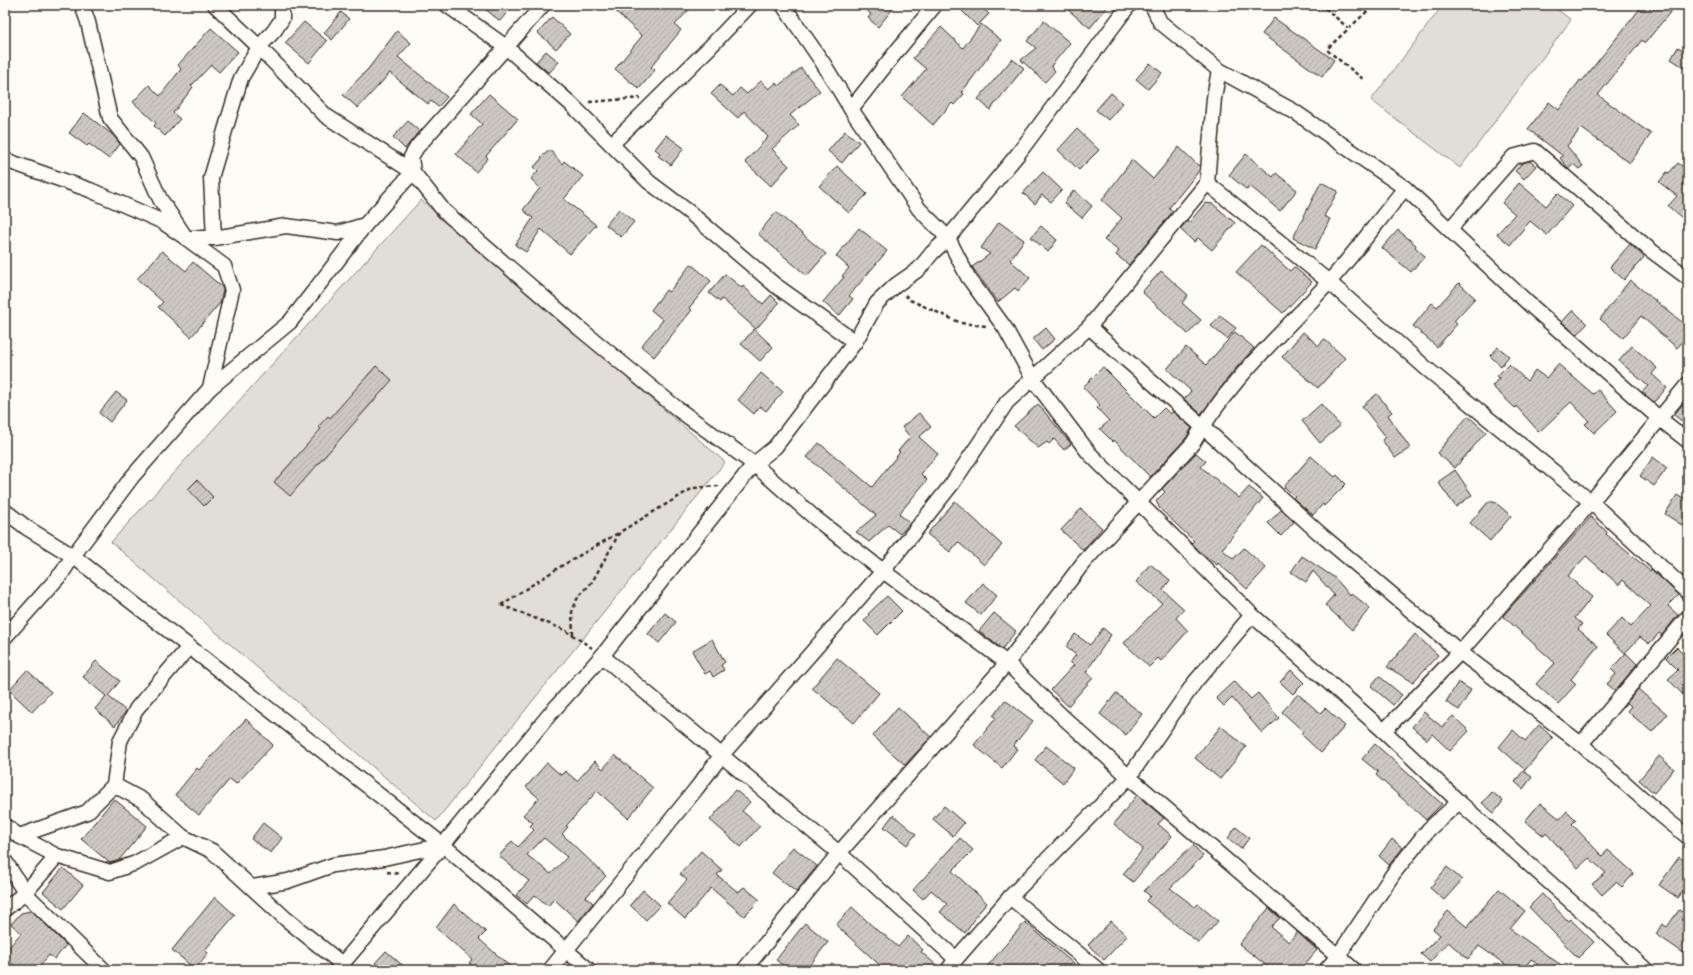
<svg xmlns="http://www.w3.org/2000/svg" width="1693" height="975" viewBox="0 0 1693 975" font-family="'Playpen Sans',sans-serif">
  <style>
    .park { fill: #e1ded7; stroke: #8e847a }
    .building { fill: url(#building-hatch); stroke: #3b2a1e; fill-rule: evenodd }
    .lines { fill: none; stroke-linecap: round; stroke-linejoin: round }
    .minor-casing { stroke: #3b2a1e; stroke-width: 17 }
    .path { stroke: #3b2a1e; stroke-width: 2.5; stroke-dasharray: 4 3; stroke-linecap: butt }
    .minor { stroke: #fdfcf7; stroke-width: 14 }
  </style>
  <defs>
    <pattern id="building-hatch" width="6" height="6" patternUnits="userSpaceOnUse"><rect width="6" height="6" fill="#cdc8c2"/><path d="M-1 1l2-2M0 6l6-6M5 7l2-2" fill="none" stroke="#b1aca6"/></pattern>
  </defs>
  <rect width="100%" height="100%" fill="#fdfcf7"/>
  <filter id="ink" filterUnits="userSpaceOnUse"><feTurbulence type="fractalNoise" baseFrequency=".025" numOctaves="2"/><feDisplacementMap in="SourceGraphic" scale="8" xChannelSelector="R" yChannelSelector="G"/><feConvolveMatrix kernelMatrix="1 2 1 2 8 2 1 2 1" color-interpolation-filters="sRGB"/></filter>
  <g filter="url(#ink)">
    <g class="park">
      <path d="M1443 5H1552L1571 20 1460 168 1371 100Z"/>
      <path d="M421 200 725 462 436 821 111 542Z"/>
    </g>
    <g class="building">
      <path d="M480 5H513L500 21Z"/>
      <path d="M609 5H693L675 25 681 30 651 67 655 70 639 89 615 69 642 36Z"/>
      <path d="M860 5H896L878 27 868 18 871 14Z"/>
      <path d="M956 5H979L989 14 977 26Z"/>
      <path d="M1062 5H1109L1090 28Z"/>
      <path d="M1643 5H1676L1645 43 1642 40 1598 95 1651 134 1630 163 1581 128 1567 146 1583 166 1579 169 1573 164 1568 168 1560 158 1563 156 1528 129 1549 102 1559 110 1580 80 1582 81Z"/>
      <path d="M341 12 349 19 332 40 324 33Z"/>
      <path d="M552 17 570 34 556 49 538 33Z"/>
      <path d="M1274 18 1334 60 1322 77 1262 34Z"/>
      <path d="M1044 21 1070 43 1051 66 1055 71 1045 82 1021 60 1036 48 1027 41Z"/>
      <path d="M304 22 327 41 309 63 285 43Z"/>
      <path d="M981 24 1001 40 962 92 964 94 954 105 952 103 933 125 902 97 926 69 913 58 941 27 963 48Z"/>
      <path d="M211 28 238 52 219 72 211 65 191 86 193 87 173 113 180 119 165 136 154 126 156 123 133 102 149 85 160 96 181 69 178 65Z"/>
      <path d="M397 31 411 43 398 57 447 97 438 107 431 101 428 104 390 73 358 108 343 95 368 69Z"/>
      <path d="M1678 47 1688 53V70L1671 59Z"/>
      <path d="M546 51 559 62 549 73 536 62Z"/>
      <path d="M1012 59 1024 68 990 110 978 99Z"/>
      <path d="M1150 63 1162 73 1148 89 1136 79Z"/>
      <path d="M801 68 820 91 790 115 799 125 772 149 789 166 771 186 745 162 768 137 744 111 738 118 711 94 720 85 733 96 740 88 747 94 761 81 769 89 776 83 778 86Z"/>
      <path d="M1111 93 1123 103 1108 120 1096 110Z"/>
      <path d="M489 94 518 119 486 156 488 158 476 172 456 154 482 124 471 114Z"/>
      <path d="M84 113 113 135 120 144 109 159 89 144 87 146 69 133Z"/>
      <path d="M408 121 419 131 405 149 393 137Z"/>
      <path d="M1077 129 1099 150 1079 170 1058 150Z"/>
      <path d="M845 131 859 142 842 163 828 151Z"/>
      <path d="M666 135 684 148 671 165 658 156 660 153 655 149Z"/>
      <path d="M1179 147 1200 167 1199 171 1169 208 1173 211 1129 265 1116 255 1119 251 1104 240 1122 218 1102 200 1132 160 1153 179Z"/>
      <path d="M550 150 562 164 564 161 583 176 564 199 596 225 570 254 541 229 526 252 515 245 533 218 523 210 540 188 531 179 538 171 534 167 542 158 541 157Z"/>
      <path d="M1246 154 1273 177 1276 173 1297 190 1280 211 1250 186 1247 190 1229 175Z"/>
      <path d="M1530 161 1536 166 1524 179 1515 171 1522 163Z"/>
      <path d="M1678 163 1688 171V223L1668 206 1677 196 1659 182 1667 172 1669 173Z"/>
      <path d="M837 166 867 194 849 213 819 186Z"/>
      <path d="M1043 172 1062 190 1051 202 1042 195 1035 204 1023 193Z"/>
      <path d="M1321 182 1338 191 1324 216 1330 219 1315 249 1293 238Z"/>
      <path d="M1519 183 1546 206 1558 193 1572 206 1547 235 1530 221 1510 245 1497 234 1515 214 1502 203Z"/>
      <path d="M1074 190 1092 206 1082 218 1064 203Z"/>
      <path d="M1205 203 1213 204 1235 223 1212 250 1198 238 1194 242 1180 229 1187 221 1189 223Z"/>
      <path d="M619 209 634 222 621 237 606 225Z"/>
      <path d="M776 212 826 254 807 276 758 234Z"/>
      <path d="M999 222 1024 240 1010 260 1030 278 1018 291 1015 288 998 302 972 267 990 254 981 248Z"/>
      <path d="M1041 226 1057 240 1048 252 1031 237Z"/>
      <path d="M859 228 887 251 849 296 853 299 839 316 823 302 844 277 842 276 849 268 836 256Z"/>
      <path d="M1398 230 1416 245 1415 247 1425 256 1411 272 1382 248Z"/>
      <path d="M1630 244 1644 257 1624 280 1610 267Z"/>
      <path d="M1261 245 1290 271 1294 267 1312 282 1283 313 1236 272Z"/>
      <path d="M162 251 186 271 193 262 222 287 223 290 220 303 191 337 158 307 163 302 137 279Z"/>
      <path d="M691 264 711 281 689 308 692 310 654 357 641 346 663 320 651 310 666 290 669 292Z"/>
      <path d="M1161 271 1188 295 1182 303 1201 320 1188 334 1142 292Z"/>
      <path d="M725 274 742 288 743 286 763 304 771 295 779 303 756 329 722 299 720 302 709 293Z"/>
      <path d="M1630 280 1688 327V336L1677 348 1641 316 1623 338 1600 319Z"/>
      <path d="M1459 283 1475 298 1454 321 1457 324 1437 347 1413 326 1432 303 1437 307Z"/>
      <path d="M1573 310 1587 324 1577 335 1562 322Z"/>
      <path d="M1220 316 1236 328 1227 339 1211 326Z"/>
      <path d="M1046 328 1055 339 1042 350 1033 339Z"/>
      <path d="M754 329 773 347 760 361 741 344Z"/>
      <path d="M1235 332 1254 348 1231 374 1201 414 1184 399 1191 391 1167 369 1186 347 1206 365Z"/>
      <path d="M1303 332 1319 346 1324 339 1345 358 1318 388 1282 357Z"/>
      <path d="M1632 346 1657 368 1652 374 1667 388 1654 402 1642 392 1648 386 1619 361Z"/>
      <path d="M1498 347 1509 356 1501 366 1490 356Z"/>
      <path d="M1509 364 1527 381 1535 370 1546 378 1558 364 1593 394 1598 390 1617 411 1594 433 1585 424 1589 421 1571 402 1539 432 1516 406 1515 408 1492 386 1499 378 1497 376Z"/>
      <path d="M376 366 392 380 290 496 274 482 321 429 318 427 328 416 330 418Z"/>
      <path d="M1103 367 1154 418 1164 408 1170 414 1173 412 1192 428 1186 438 1150 477 1114 440 1113 442 1100 429 1109 421 1097 408 1100 405 1083 387Z"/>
      <path d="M761 373 783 392 766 411 760 406 754 414 738 400Z"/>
      <path d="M116 392 127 400 110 422 99 413Z"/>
      <path d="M1377 394 1392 412 1388 415 1410 448 1395 458 1382 440 1386 437 1362 406Z"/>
      <path d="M1688 397V426L1674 415Z"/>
      <path d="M1038 404 1071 444 1064 450 1054 439 1049 444 1047 442 1038 448 1014 426Z"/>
      <path d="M1321 404 1340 426 1320 443 1302 421Z"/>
      <path d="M919 413 931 427 919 437 938 454 921 474 927 480 899 514 910 523 900 534 888 525 869 542 856 532 876 515 807 457 819 443 872 487 900 452 898 451 910 437 902 427Z"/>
      <path d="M1468 416 1486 432 1455 468 1437 453Z"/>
      <path d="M1196 453 1206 461 1201 467 1239 498 1249 487 1263 498 1222 549 1233 559 1244 548 1266 568 1247 589 1218 563 1217 565 1201 553 1192 543 1194 541 1160 509 1156 501 1165 492 1162 489Z"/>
      <path d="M1311 456 1335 477 1337 475 1346 484 1324 506 1323 504 1313 515 1293 498 1295 496 1284 487Z"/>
      <path d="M1653 457 1667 468 1654 486 1640 476Z"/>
      <path d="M1455 470 1472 495 1456 507 1438 482Z"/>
      <path d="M197 480 213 497 204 506 188 489Z"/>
      <path d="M1677 495 1688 502V529L1665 514Z"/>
      <path d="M955 501 1002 545 984 565 958 542 950 552 927 534Z"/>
      <path d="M1489 501H1494L1511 516 1490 541 1470 523Z"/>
      <path d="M1081 509 1102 528 1083 550 1061 530Z"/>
      <path d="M1281 510 1294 522 1281 536 1268 523Z"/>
      <path d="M1591 517 1607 532 1606 534 1650 571 1651 569 1679 595 1668 606 1678 615 1662 635 1659 633 1649 644 1640 637 1625 653 1606 635 1622 618 1631 627 1651 606 1623 580 1619 585 1586 556 1568 576 1592 597 1575 618 1582 624 1578 629 1598 646 1571 679 1576 684 1558 704 1536 684 1555 663 1503 616Z"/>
      <path d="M1302 556 1335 578 1350 595 1351 593 1370 608 1352 630 1325 605 1334 595 1313 571 1306 582 1291 572Z"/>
      <path d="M1150 564 1170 580 1163 590 1184 609 1176 618 1188 631 1161 661 1158 658 1149 667 1124 643 1162 603 1136 582Z"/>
      <path d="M983 583 997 595 981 615 966 603Z"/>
      <path d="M887 596 902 611 878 635 864 621 869 615 868 614Z"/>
      <path d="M665 613 676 622 659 643 648 634Z"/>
      <path d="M994 613 1016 631 1002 649 979 631Z"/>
      <path d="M1103 628 1111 635 1086 672 1093 678 1068 706 1051 690 1074 665 1070 662 1076 655 1066 647 1075 634 1090 645Z"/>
      <path d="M1415 634 1438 655 1413 682 1387 667Z"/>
      <path d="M712 639 725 662 721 665 724 670 713 677 710 671 705 674 692 651Z"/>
      <path d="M1677 647 1688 658V700L1668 679 1678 670 1666 658Z"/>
      <path d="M1626 653 1637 664 1615 691 1607 684 1616 674 1611 669Z"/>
      <path d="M837 658 879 693 854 723 812 688Z"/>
      <path d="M96 661 120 681 108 696 126 711 115 726 95 709 106 696 83 677Z"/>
      <path d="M27 670 51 692 32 712 9 690Z"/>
      <path d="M1291 670 1304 683 1293 694 1280 682Z"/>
      <path d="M1379 676 1402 695 1393 705 1371 686Z"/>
      <path d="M1234 681 1251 699 1258 693 1279 718 1262 733 1232 698 1224 706 1216 698Z"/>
      <path d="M1458 682 1471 690 1459 710 1446 702Z"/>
      <path d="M1638 689 1667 714 1652 732 1627 711 1631 706 1627 703Z"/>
      <path d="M1116 693 1142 714 1126 735 1100 714Z"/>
      <path d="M1298 694 1320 713 1325 708 1345 726 1321 753 1301 734 1303 731 1282 712Z"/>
      <path d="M1005 700 1033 721 1013 746 1017 749 1002 768 974 745 996 718 993 716Z"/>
      <path d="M898 707 931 737 905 765 873 736Z"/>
      <path d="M1424 712 1442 727 1453 716 1469 731 1450 751 1432 734 1427 740 1412 727Z"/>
      <path d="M246 719 273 745 236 784 230 779 199 815 175 795 197 768 199 770Z"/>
      <path d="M1539 725 1553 738 1525 770 1499 747 1513 730 1525 741Z"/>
      <path d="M1221 726 1246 747 1220 779 1195 758Z"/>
      <path d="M1375 744 1442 804 1426 820 1376 775 1378 772 1362 759Z"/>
      <path d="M1046 746 1074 768 1063 783 1035 760Z"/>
      <path d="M615 755 653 788 628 818 597 791 566 826 568 827 562 834 606 876 586 897 593 903 578 921 554 899 548 906 535 895 527 904 516 895 529 881 499 856 512 841 518 847 534 830 530 826 533 823 523 815 539 798 526 787 547 763 561 775 565 771 577 781 595 761 603 769ZM544 838 567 857 551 874 527 855Z"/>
      <path d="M1659 756 1674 769 1654 793 1639 780Z"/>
      <path d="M1523 771 1532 777 1523 789 1515 782Z"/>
      <path d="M735 790 750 802 742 811 760 826 741 847 710 820Z"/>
      <path d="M1492 792 1503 801 1494 813 1482 803Z"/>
      <path d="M1137 795 1164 818 1158 824 1172 836 1133 882 1123 874 1143 849 1114 824Z"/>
      <path d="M114 799 147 826 119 860 110 863 81 839Z"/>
      <path d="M1540 803 1560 819 1567 811 1576 820 1572 824 1602 856 1608 850 1634 873 1622 887 1616 882 1602 895 1592 884 1606 873 1589 858 1578 868 1546 833 1544 836 1525 821Z"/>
      <path d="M944 806 964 823 953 836 933 819Z"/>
      <path d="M893 815 916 834 907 845 884 827Z"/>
      <path d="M263 823 282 838 271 853 251 839Z"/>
      <path d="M1236 827 1249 838 1241 849 1228 838Z"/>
      <path d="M960 838 973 850 952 871 987 903 974 918 975 919 965 933 940 912 947 904 931 890 923 899 913 890Z"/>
      <path d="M1392 839 1403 848 1389 865 1379 856Z"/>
      <path d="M1193 845 1203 856 1170 888 1195 907 1198 904 1218 921 1199 943 1146 901 1150 896 1144 891Z"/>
      <path d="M793 847 817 866 796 892 772 873Z"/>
      <path d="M701 851 722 870 717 875 738 892 744 887 760 900 744 916 711 888 685 919 667 903 687 880 680 874Z"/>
      <path d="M1679 857 1688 863V884L1678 898 1659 885Z"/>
      <path d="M1447 867 1462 880 1444 900 1430 888Z"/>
      <path d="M63 868 83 885 63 909 43 892Z"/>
      <path d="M1499 889 1525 911 1510 929 1568 970H1544L1531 959 1523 970H1513L1479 946 1468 959 1448 942 1430 962 1421 954 1440 935 1433 929 1448 911 1467 927Z"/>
      <path d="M643 890 660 905 646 920 630 905Z"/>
      <path d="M1542 894 1568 921 1570 919 1594 942 1578 958 1529 907Z"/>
      <path d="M215 897 235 915 205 950 208 953 195 969 172 950Z"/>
      <path d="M454 904 486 932 479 939 514 970H477L469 963 472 959 436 928Z"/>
      <path d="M852 907 880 933 881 932 898 947 908 936 923 950 921 952 940 968V970H885L836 925Z"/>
      <path d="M1269 908 1280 918 1271 927 1289 942 1297 932 1317 950 1300 970H1272L1239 944Z"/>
      <path d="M1679 910 1688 916V956L1656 934 1662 924 1667 927Z"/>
      <path d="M30 911H32L66 945 55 959 49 955 37 970H20L5 958V952L21 933 11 924 21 913Z"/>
      <path d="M1111 921 1127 936 1104 960 1088 945Z"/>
      <path d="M1025 922 1081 970H984Z"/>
      <path d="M805 923 828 942 806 970H789L776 960Z"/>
      <path d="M386 951 408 970H383L375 963Z"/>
    </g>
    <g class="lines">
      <defs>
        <g id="minor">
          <path d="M82 5 88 22 110 118 141 157 160 199 186 238 224 266 232 290 210 388"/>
          <path d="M215 5 259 47 326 116 413 172"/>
          <path d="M447 5 506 47 543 5"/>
          <path d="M783 5 823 63 851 109 919 209 948 238 968 277 1005 328 1033 379 1089 453 1252 615 1384 731 1459 802 1603 930 1646 970"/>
          <path d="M1152 5 1160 22 1219 70 1295 112 1405 188 1529 304 1660 419 1688 441"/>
          <path d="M851 109 896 52 935 5"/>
          <path d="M612 144 710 47 750 5"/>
          <path d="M5 160 90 190 161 221 186 238H214L286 226 338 233 365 225 413 172 444 211 579 328 679 410 754 464 815 518 883 571 1007 663 1064 718 1129 777 1338 956 1393 874 1429 829 1459 802"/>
          <path d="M413 172 411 157 417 147 506 47 571 104 649 182 689 212 775 285 855 342"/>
          <path d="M1207 183 1329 282 1426 368 1591 502 1688 592"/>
          <path d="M1450 229 1513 157 1535 151 1649 249 1688 278"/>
          <path d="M214 238 211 178 229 117 241 78 259 47 274 31 282 19V5"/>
          <path d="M1089 327 1202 426 1318 532 1460 652 1581 744 1661 815 1688 837"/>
          <path d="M5 511 27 528 73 556 132 477 210 388 290 322 365 225"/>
          <path d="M5 637 62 573 73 556 443 845 589 970"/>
          <path d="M602 656 839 853 956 959 1010 897 1129 777 1195 682 1252 615"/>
          <path d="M1384 731 1460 652 1591 502 1688 384"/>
          <path d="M1581 744 1688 617"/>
          <path d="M114 785 142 800 183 837"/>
          <path d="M5 826 19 836 57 856 110 872 136 863 183 837 212 851 286 919 342 964"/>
          <path d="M19 836 87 812 114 785 120 741 137 708 189 647"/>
          <path d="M5 861 25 893 104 970"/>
          <path d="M253 887 288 881 333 865 384 858 443 845"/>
          <path d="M1010 897 1098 970"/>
          <path d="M5 909 25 893 57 856"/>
          <path d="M337 970 443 845 549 715 602 656 754 464 775 447 855 342 877 303 896 285 919 269 932 253 948 238 1018 154 1129 5"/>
          <path d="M550 970 696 789 721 756 883 571 952 484 1007 402 1089 327 1207 183 1214 98 1219 70"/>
          <path d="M744 970 839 853 1007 663 1083 563 1193 443C1226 383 1282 334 1328 283 1355 253 1379 220 1405 188"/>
          <path d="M948 970 956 959"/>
          <path d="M1326 970 1338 956 1354 970"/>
        </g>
      </defs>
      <use href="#minor" class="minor-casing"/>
      <g class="path">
        <path d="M1310 5 1306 9 1365 5"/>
        <path d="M1325 8 1348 28"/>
        <path d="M1363 79 1327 50 1330 46 1374 5"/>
        <path d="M589 102 640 98"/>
        <path d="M905 295 910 300 961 323 986 326"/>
        <path d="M501 605 558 568 620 532"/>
        <path d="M501 605 565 630 592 648"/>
        <path d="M573 635 572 612 577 599 592 582 620 532 693 488 719 486"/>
        <path d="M387 872 400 874"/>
      </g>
      <use href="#minor" class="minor"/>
    </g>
  </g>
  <rect width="1693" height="975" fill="none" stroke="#fdfcf7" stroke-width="20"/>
  <rect x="10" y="10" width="1673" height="955" fill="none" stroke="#3b2a1e" stroke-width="1.5" filter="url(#ink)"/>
</svg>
